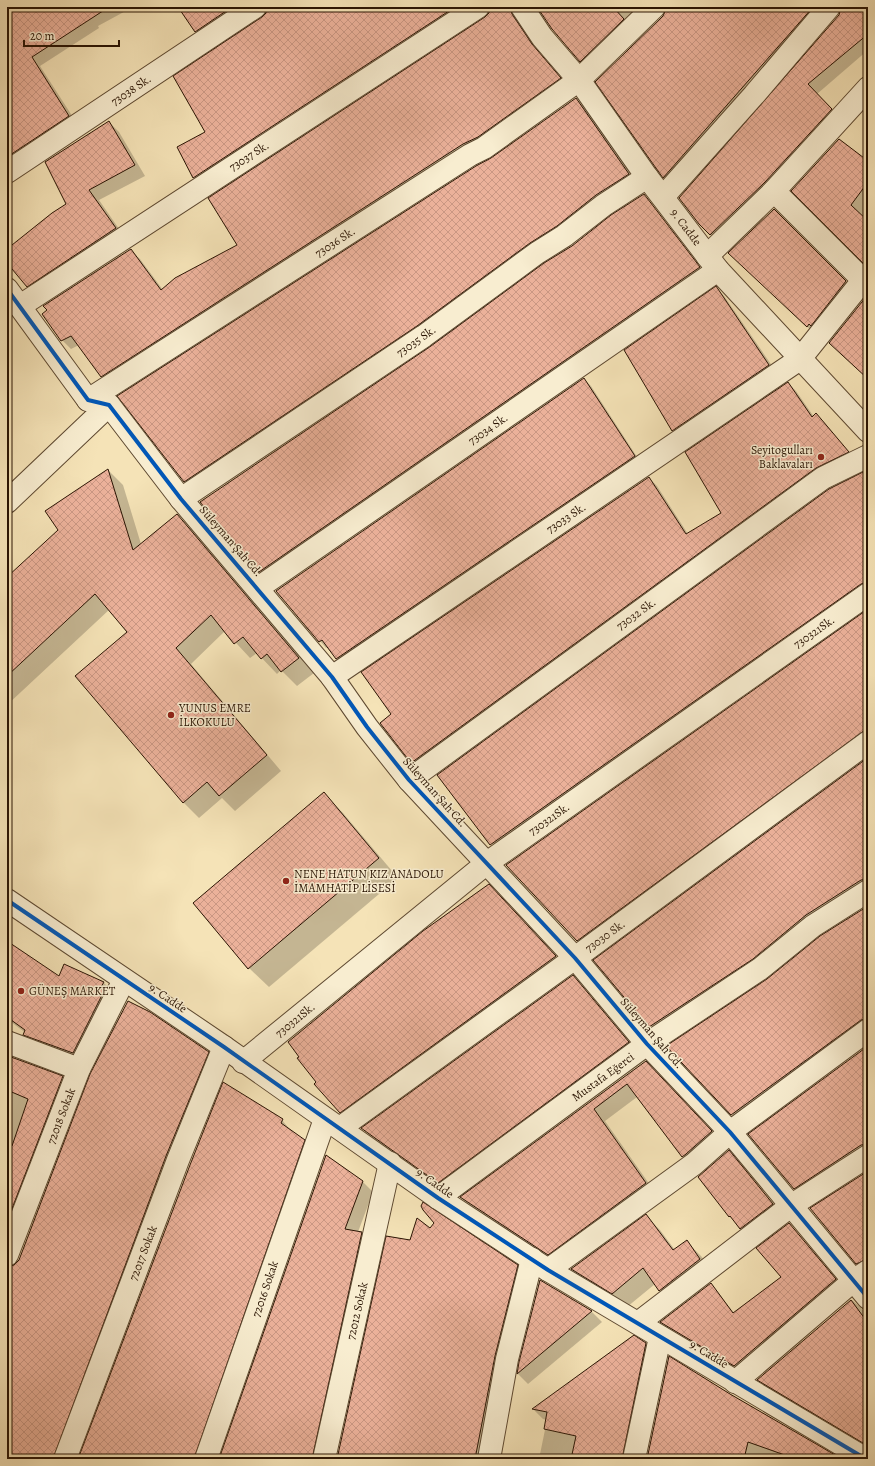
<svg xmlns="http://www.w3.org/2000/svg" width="875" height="1466" viewBox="0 0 875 1466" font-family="Alegreya,serif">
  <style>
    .shadow { fill: #0003 }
    .building { fill: url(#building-cross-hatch); stroke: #2a1403 }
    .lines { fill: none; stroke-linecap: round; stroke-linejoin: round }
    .minor-casing { stroke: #5d4830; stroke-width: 24 }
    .minor { stroke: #f8edd0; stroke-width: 22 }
    .cycleway-casing { stroke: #f8edd0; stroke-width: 6 }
    .cycleway { stroke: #0057b8; stroke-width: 4 }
    .poi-dot { fill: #8f2418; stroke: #f8edd0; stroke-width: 1.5 }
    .labels { text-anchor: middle; stroke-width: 3; stroke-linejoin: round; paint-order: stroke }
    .street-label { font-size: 12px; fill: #2a1403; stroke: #f8edd0 }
    .poi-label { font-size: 12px; fill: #2a1403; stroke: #f8edd0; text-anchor: start }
  </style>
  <defs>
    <pattern id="building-cross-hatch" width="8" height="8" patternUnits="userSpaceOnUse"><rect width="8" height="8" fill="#ebb19a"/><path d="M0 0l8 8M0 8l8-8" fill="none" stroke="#ca9783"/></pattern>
  </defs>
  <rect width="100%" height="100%" fill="#f5e3b7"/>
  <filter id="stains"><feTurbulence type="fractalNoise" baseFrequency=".005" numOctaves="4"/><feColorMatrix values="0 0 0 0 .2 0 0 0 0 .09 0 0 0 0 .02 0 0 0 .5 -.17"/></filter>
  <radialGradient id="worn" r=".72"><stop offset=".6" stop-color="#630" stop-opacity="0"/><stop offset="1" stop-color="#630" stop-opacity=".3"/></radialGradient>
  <g class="shadow">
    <path d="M7 7H133L98 26 99 28 40 66 78 125 7 173Z"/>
    <path d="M179 7H255L205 40 196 31Z"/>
    <path d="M268 7H478L203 186 194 177 179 148 207 132 263 18 267 13Z"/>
    <path d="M491 7H523L520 24 542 56 569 87 111 386 101 376 79 345 71 349 62 340 130 250 140 259 163 290 238 246 486 18 490 13Z"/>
    <path d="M538 7H655L590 70Z"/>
    <path d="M667 7H830L673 186 664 177 597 82 664 17Z"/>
    <path d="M842 7H868V50L817 94 841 118 720 244 700 224 839 16Z"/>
    <path d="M576 99 584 107 637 182 193 490 185 481 492 159Z"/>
    <path d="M109 122 119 132 145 176 99 200 126 239 38 296 7 262V250L68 204Z"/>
    <path d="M868 162V266L793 191Z"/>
    <path d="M644 195 707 276 268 579 260 571 432 347Z"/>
    <path d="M774 210 856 292 818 337 740 263Z"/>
    <path d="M716 288 724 296 777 373 681 438 673 430Z"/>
    <path d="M868 298V384L863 378 865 376Z"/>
    <path d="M584 379 591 386 641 463 344 665 328 647 326 648 320 641Z"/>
    <path d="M788 383 796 391 814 417 824 422 855 460 420 770 412 762 649 478 657 486 688 534 723 513Z"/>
    <path d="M108 470 123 485 141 544 177 515 192 530 314 673 297 686 281 670 277 674 257 653 250 658 225 631 191 664 281 771 235 811 222 798 199 818 183 802 128 632 110 609 7 705V578L59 530Z"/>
    <path d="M868 471V592L499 852 439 775 830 490Z"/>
    <path d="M868 611V740L585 948 577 941Z"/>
    <path d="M868 759V889L658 1034 595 960Z"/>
    <path d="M323 793 343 813 398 878 269 987 249 968Z"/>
    <path d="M498 895 564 966 349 1121 340 1112Z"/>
    <path d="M868 907V1032L743 1125 668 1046 768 980Z"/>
    <path d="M7 942 59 977 103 982 114 993 84 1063 50 1051 7 1019Z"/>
    <path d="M573 976 639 1053 449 1193 373 1139 362 1128Z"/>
    <path d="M868 1047V1158L805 1199 794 1188Z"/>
    <path d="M208 1052 218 1063 66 1459H7V1268L15 1266Z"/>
    <path d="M645 1062 723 1144 695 1168 683 1156 637 1097 605 1121 657 1195 560 1266 473 1209 461 1198Z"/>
    <path d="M7 1066 57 1091 67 1102 7 1257Z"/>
    <path d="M282 1120 292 1132 314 1151 206 1459H79Z"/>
    <path d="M734 1156 778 1209 746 1233 730 1217 699 1177Z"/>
    <path d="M363 1182 373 1192 358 1232 361 1233 372 1243 324 1459H220Z"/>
    <path d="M646 1216 660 1230 675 1250 687 1242 701 1256 714 1274 674 1305 655 1284 627 1307 586 1283 572 1269Z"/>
    <path d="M789 1224 845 1289 745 1375 671 1332 661 1322 711 1284 734 1313 782 1277Z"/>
    <path d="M430 1229 517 1266 527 1276 487 1459H338L410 1241Z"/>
    <path d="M540 1281 591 1311 602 1322 528 1384 518 1374Z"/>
    <path d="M852 1300 864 1311H868V1449L769 1390 758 1380Z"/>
    <path d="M634 1337 645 1344 656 1354 633 1459H539L547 1420 543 1419 533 1409Z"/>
    <path d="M669 1358 840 1459H648Z"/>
  </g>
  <g class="building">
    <path d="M7 7H109L32 57 69 116 7 157Z"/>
    <path d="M178 7H232L195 32Z"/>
    <path d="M267 7H455L193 178 177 147 205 132 173 76 262 17 266 13Z"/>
    <path d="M490 7H510L512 14 532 44 561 78 478 137 463 144 101 377 71 336 61 341 42 314 47 310 43 306 131 249 161 290 175 278 237 245 208 198 485 17 489 13Z"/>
    <path d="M537 7H613L624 19 580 62 552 29Z"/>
    <path d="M667 7H813L663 178 595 82 663 16Z"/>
    <path d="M841 7H868V34L808 84 832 109 765 182 710 235 699 224 679 198 839 15Z"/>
    <path d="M576 98 629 174 596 195 557 226 530 243 417 326 184 482 117 396 476 166 491 158Z"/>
    <path d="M109 121 135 165 89 190 116 228 27 287 7 263V249L52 213 66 204 45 162Z"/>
    <path d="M839 139 868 161V182L851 205 868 221V262L863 263 791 191Z"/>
    <path d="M644 194 700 267 259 572 200 502 431 346 544 263 572 246 611 215Z"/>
    <path d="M774 209 846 281 811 326 809 324 807 327 728 253Z"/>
    <path d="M716 286 769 365 672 431 624 350Z"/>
    <path d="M866 297H868V379L829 343Z"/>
    <path d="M584 378 635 456 336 659 322 640 319 642 276 591Z"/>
    <path d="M788 382 812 417 816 413 849 452 816 468 411 763 380 723 391 714 361 672 649 477 686 534 721 513 685 452Z"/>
    <path d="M108 469 133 550 177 514 299 658 281 672 267 654 261 659 243 637 234 644 211 615 176 648 267 755 219 796 207 782 183 803 75 676 127 632 95 594 7 676V577L58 530 45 511Z"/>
    <path d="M865 471 868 474V582L861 584 490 845 437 775 829 489Z"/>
    <path d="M868 609V728L577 941 506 865Z"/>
    <path d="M866 759 868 763V879L861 880 806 915 753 959 649 1027 593 960Z"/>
    <path d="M324 792 379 858 248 969 193 903Z"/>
    <path d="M489 884 556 956 340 1113 314 1084 316 1082 297 1058 299 1057 288 1042 423 931Z"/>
    <path d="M868 906V1018L861 1020 731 1115 666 1046 767 979 820 936Z"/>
    <path d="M7 941 59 976 64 964 104 982 101 987 105 989 73 1053 23 1035 25 1030 7 1017Z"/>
    <path d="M573 975 629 1042 438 1183 361 1128Z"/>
    <path d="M128 1001 150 1012 209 1052 166 1156 53 1459H7V1272L9 1267 14 1265 19 1260 90 1074Z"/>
    <path d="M868 1046V1144L861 1145 794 1189 748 1134Z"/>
    <path d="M11 1057 63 1076 8 1219 7 1144 12 1146 28 1099 7 1090V1064Z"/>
    <path d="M646 1061 712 1131 686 1154 682 1157 627 1084 594 1109 646 1183 548 1255 460 1197Z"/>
    <path d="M223 1082 283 1119 281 1123 305 1140 194 1459H78L190 1165Z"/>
    <path d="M729 1150 773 1204 740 1229 730 1216 729 1217 698 1177Z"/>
    <path d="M326 1155 363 1181 345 1229 362 1232 312 1459H219Z"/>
    <path d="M868 1171V1259L856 1264 810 1208Z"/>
    <path d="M423 1202 518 1265 495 1356 475 1459H337L386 1236 410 1240 417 1218 430 1228 434 1223 423 1210 421 1206Z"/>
    <path d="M646 1214 673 1250 687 1240 700 1259 659 1291 643 1268 612 1294 571 1269Z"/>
    <path d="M789 1223 836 1279 734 1366 660 1322 711 1283 733 1313 781 1277 756 1248Z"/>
    <path d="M540 1280 592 1311 517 1374 519 1362Z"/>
    <path d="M851 1300 868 1323V1446L757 1380Z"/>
    <path d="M634 1335 646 1343 622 1459H571L576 1436 544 1429 547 1412 532 1409Z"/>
    <path d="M669 1356 730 1394 842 1459H796L748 1442 744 1459H647Z"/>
  </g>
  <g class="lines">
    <defs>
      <g id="minor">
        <path d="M522 7 542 37 579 80 647 177 718 270 868 431"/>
        <path d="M7 172 255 7"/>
        <path d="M774 191 868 285"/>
        <path d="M663 197 754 95 829 7"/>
        <path d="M707 256 774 191 868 88"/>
        <path d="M7 289 88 400 109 405 181 499 332 677 367 727 409 780 575 958 647 1044 730 1132 868 1298"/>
        <path d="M20 306 478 7"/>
        <path d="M88 400 470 155 484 148 579 80 654 7"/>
        <path d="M181 499 424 336 537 253 564 236 604 205 647 177"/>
        <path d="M7 502 109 405"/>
        <path d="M258 588 718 270"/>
        <path d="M332 677 800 359 868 274"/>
        <path d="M409 780 823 478 868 456"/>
        <path d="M7 900 224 1047 438 1198 548 1270 866 1459"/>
        <path d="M7 1042 79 1069"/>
        <path d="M243 1062 487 863 868 594"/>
        <path d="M340 1128 575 958 868 742"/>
        <path d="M438 1198 647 1044 760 969 813 926 868 891"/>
        <path d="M7 1255 79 1069 124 980"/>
        <path d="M548 1270 694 1164 730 1132 868 1030"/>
        <path d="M638 1323 792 1205 868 1156"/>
        <path d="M735 1382 853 1281 868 1271"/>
        <path d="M65 1459 178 1160 224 1047"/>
        <path d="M206 1459 325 1119"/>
        <path d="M324 1459 390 1163"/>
        <path d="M489 1459 507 1359 532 1259"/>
        <path d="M634 1459 660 1337"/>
      </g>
    </defs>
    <use href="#minor" class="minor-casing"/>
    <use href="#minor" class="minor"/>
    <defs>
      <g id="cycleway">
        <path d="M7 289 88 400 109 405 181 499 332 677 367 727 409 780 575 958 647 1044 730 1132 868 1298"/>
        <path d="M7 900 224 1047 438 1198 548 1270 866 1459"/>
      </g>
    </defs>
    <use href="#cycleway" class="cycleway-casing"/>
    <use href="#cycleway" class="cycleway"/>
  </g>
  <g class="poi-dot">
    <circle cx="821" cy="457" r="4"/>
    <circle cx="171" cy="715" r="4"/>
    <circle cx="286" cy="881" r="4"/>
    <circle cx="21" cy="991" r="4"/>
  </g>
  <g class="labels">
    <g class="street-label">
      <text transform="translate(131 90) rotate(-34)" y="4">73038 Sk.</text>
      <text transform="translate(249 156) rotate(-33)" y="4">73037 Sk.</text>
      <text transform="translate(686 227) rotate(53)" y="4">9. Cadde</text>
      <text transform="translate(335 242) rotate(-33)" y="4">73036 Sk.</text>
      <text transform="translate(416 341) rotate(-35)" y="4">73035 Sk.</text>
      <text transform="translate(488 429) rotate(-35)" y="4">73034 Sk.</text>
      <text transform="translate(566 518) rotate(-34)" y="4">73033 Sk.</text>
      <text transform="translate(231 541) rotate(49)" y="4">Süleyman Şah Cd.</text>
      <text transform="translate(636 614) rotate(-36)" y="4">73032 Sk.</text>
      <text transform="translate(814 632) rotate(-35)" y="4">730321Sk.</text>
      <text transform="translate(435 792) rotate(48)" y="4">Süleyman Şah Cd.</text>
      <text transform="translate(549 819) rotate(-35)" y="4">730321Sk.</text>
      <text transform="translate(605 936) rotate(-36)" y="4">73030 Sk.</text>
      <text transform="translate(168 998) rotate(34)" y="4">9. Cadde</text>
      <text transform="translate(295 1020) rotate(-39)" y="4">730321Sk.</text>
      <text transform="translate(652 1033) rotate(49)" y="4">Süleyman Şah Cd.</text>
      <text transform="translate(603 1077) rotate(-36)" y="4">Mustafa Eğerci</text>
      <text transform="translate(61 1116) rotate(-69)" y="4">72018 Sokak</text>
      <text transform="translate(435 1183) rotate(35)" y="4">9. Cadde</text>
      <text transform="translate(143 1253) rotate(-69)" y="4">72017 Sokak</text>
      <text transform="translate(265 1289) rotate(-71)" y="4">72016 Sokak</text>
      <text transform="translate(357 1311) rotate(-77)" y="4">72012 Sokak</text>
      <text transform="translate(709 1354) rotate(31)" y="4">9. Cadde</text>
    </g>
    <g class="poi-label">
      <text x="813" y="454" text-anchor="end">Seyitogulları<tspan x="813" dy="14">Baklavaları</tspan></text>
      <text x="179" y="712">YUNUS EMRE<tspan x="179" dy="14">İLKOKULU</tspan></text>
      <text x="294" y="878">NENE HATUN KIZ ANADOLU<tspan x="294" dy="14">İMAMHATİP LİSESİ</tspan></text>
      <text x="29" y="995">GÜNEŞ MARKET</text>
    </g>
  </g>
  <rect width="875" height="1466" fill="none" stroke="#f5e3b7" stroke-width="24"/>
  <rect x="8" y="8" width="859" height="1450" fill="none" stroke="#2a1403" stroke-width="2"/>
  <rect x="12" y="12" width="851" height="1442" fill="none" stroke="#2a1403"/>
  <path d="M24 40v6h95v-6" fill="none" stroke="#2a1403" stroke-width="2"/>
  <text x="30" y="40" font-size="12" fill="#2a1403" stroke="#f8edd0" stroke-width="3" paint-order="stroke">20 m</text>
  <rect width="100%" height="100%" filter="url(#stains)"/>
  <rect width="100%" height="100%" fill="url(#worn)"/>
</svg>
